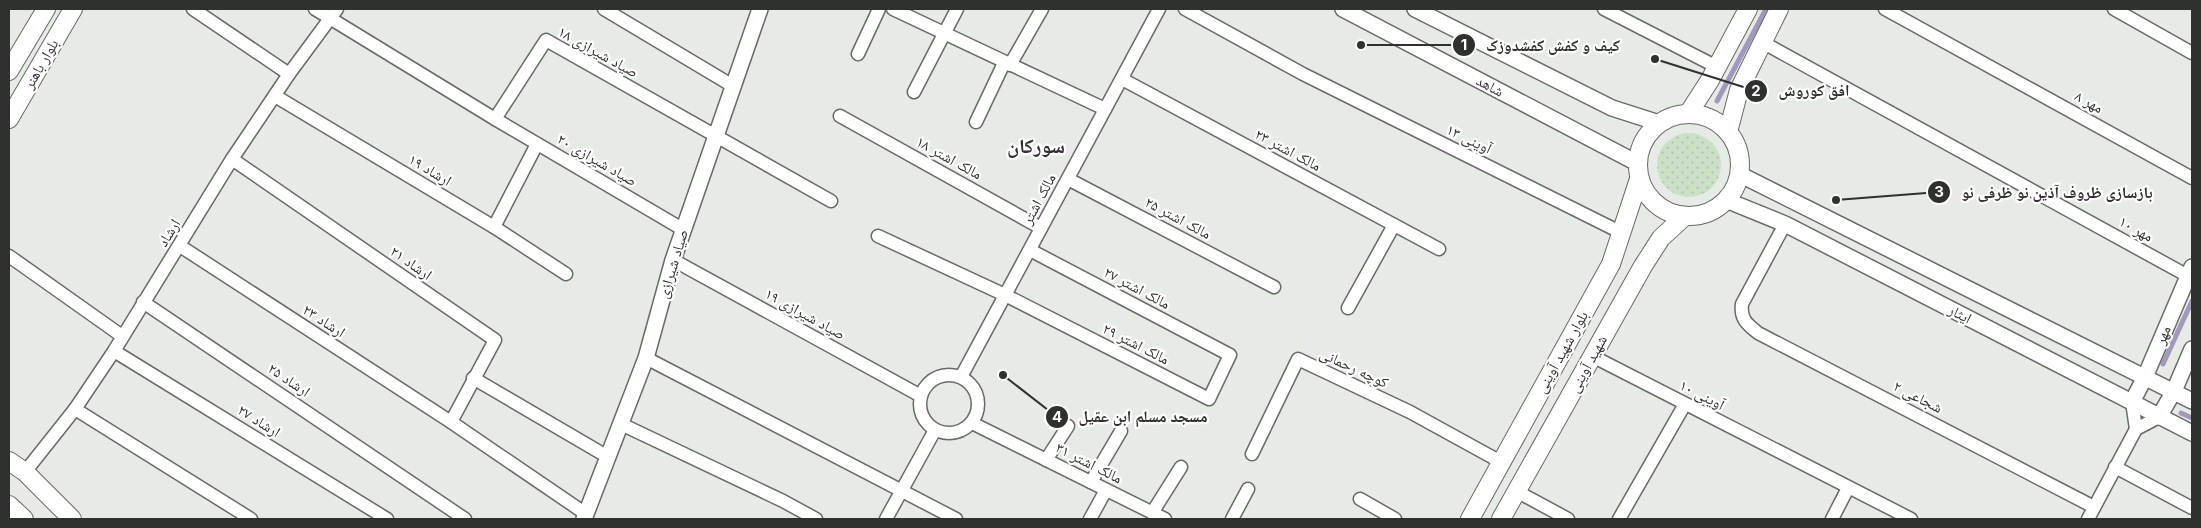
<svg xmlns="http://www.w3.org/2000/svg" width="2201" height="528" viewBox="0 0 2201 528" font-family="Inter,'Noto Naskh Arabic',sans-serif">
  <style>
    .grass { fill: url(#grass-dots) }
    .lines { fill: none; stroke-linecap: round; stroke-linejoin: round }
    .stream { stroke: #a298bd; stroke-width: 5 }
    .minor-casing { stroke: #666b65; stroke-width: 15 }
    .tertiary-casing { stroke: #666b65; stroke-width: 18 }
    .secondary-casing { stroke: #666b65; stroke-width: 20 }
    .minor { stroke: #fff; stroke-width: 12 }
    .tertiary { stroke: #fff; stroke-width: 15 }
    .secondary { stroke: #fff; stroke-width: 18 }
    .labels { text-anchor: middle; stroke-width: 4.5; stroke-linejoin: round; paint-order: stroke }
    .street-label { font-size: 15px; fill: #2f312e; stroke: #fff }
    .district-label { font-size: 20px; font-weight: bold; fill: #2f312e; stroke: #fff }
    .leader { fill: none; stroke: #2f312e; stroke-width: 2 }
    .callout-dot { fill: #2f312e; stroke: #fff; stroke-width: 2 }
    .mark-label { font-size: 15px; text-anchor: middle; font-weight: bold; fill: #fff }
    .callout-label { font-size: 16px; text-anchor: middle; font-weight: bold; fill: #2f312e; stroke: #fff; stroke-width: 4.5; stroke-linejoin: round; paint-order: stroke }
  </style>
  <defs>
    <pattern id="grass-dots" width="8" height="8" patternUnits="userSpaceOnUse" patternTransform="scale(1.25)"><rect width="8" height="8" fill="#cce0c8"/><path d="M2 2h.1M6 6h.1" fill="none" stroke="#b0c1ac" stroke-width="1.8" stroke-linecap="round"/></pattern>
  </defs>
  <rect width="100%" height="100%" fill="#e6ece5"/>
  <circle class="grass" cx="1689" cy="165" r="32"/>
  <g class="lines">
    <g class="stream">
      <path d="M1717 101 1766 9"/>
      <path d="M2163 364 2192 301"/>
      <path d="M2181 413 2192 418"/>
    </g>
    <defs>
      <g id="minor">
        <path d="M193 9 289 74"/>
        <path d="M315 9 495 119 684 230"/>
        <path d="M604 9 733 86"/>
        <path d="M893 9 1105 109"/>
        <path d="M1185 9 1303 74 1622 233"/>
        <path d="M1604 9 1717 67"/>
        <path d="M1885 9 2192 178"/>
        <path d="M2114 9 2192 53"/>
        <path d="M1762 42 2188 276"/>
        <path d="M858 54 879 9"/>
        <path d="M1010 65 1042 9"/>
        <path d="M1122 79 1439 249"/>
        <path d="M914 92 957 9"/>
        <path d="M275 96 494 227 566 274"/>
        <path d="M840 116 1041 228"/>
        <path d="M495 119 546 40 831 201"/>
        <path d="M976 122 1004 63"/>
        <path d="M232 159 495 340 451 422"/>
        <path d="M1068 179 1274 287"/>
        <path d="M1785 224 1742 304C1740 319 1747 324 1758 333L2094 507"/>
        <path d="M494 227 537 144"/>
        <path d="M878 236 1005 295 1209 399 1230 355 1030 250"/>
        <path d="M180 246 451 422 586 514"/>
        <path d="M9 256 122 336"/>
        <path d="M673 260 921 396"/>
        <path d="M143 302 465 519"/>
        <path d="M1348 308 1394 225"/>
        <path d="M114 351 387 519"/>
        <path d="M1592 356 1911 519"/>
        <path d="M646 358 956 519"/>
        <circle cx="949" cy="404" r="29"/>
        <path d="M961 377 1159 9"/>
        <path d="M473 378 608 457"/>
        <path d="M2132 402 2136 429"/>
        <path d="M75 409 251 519"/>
        <path d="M972 423 1165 519"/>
        <path d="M621 424 783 501 816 519"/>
        <path d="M2136 429 2159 417"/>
        <path d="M1252 454 1298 359 1410 412 1501 462"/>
        <path d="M1046 460 1068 426"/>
        <path d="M2115 467 2192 508"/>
        <path d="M25 472 75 409 114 351 232 159 289 74 337 9"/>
        <path d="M1091 482 1121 431"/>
        <path d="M1516 491 1568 519"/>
        <path d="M1360 499 1395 519"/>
        <path d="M1152 513 1181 467"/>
        <path d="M886 519 935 430"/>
        <path d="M1090 519 1106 490"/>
        <path d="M1232 519 1248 489"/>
        <path d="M1619 519 1685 404"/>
        <path d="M1832 519 1848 488"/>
        <path d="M2088 519 2136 429"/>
      </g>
      <g id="tertiary">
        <path d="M1343 9 1637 163"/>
        <path d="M1415 9 1612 108 1659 123"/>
        <path d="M1739 174 2192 401"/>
        <path d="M1726 200 1785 224 2192 433"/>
        <path d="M2132 402 2145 377 2192 267"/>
        <path d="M2159 417 2174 391 2192 349"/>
        <path d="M584 519 646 358 673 260 760 9"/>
      </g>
      <g id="secondary">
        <path d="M9 71 46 9"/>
        <path d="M1688 114 1710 80 1748 9"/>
        <circle cx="1689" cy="165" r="51"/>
        <path d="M9 119 73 9"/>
        <path d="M1728 132 1739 90 1779 9"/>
        <path d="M9 461 25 472 72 519"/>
        <path d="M9 505 24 519"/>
        <path d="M1470 519 1611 264 1639 179"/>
        <path d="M1501 519 1643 266 1661 238 1685 216"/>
      </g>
    </defs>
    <use href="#minor" class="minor-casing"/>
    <use href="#tertiary" class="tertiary-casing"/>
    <use href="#secondary" class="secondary-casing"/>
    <use href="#minor" class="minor"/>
    <use href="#tertiary" class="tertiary"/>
    <use href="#secondary" class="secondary"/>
  </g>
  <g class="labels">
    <g class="street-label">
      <text transform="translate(598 52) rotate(29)" y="5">صیاد شیرازی ۱۸</text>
      <text transform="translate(41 64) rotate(-60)" y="5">بلوار باهنر</text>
      <text transform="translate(1490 86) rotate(28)" y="5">شاهد</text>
      <text transform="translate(2089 102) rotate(29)" y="5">مهر ۸</text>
      <text transform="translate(1469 139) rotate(26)" y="5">آوینی ۱۳</text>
      <text transform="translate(1288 150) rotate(28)" y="5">مالک اشتر ۲۳</text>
      <text transform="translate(949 158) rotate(29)" y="5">مالک اشتر ۱۸</text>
      <text transform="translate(597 160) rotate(30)" y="5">صیاد شیرازی ۲۰</text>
      <text transform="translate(430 170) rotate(31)" y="5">ارشاد ۱۹</text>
      <text transform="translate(1039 199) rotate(-62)" y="5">مالک اشتر</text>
      <text transform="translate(1178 218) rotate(28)" y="5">مالک اشتر ۲۵</text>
      <text transform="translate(2136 229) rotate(29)" y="5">مهر ۱۰</text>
      <text transform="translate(169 233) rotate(-58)" y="5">ارشاد</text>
      <text transform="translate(411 263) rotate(35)" y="5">ارشاد ۲۱</text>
      <text transform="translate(673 264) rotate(-73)" y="5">صیاد شیرازی</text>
      <text transform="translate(1137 288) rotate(28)" y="5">مالک اشتر ۲۷</text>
      <text transform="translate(805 314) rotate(29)" y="5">صیاد شیرازی ۱۹</text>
      <text transform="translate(1960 314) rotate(27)" y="5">ایثار</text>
      <text transform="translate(324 321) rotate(33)" y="5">ارشاد ۲۳</text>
      <text transform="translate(2163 335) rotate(-67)" y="5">مهر</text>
      <text transform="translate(1136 344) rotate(27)" y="5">مالک اشتر ۲۹</text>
      <text transform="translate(1562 352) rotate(-61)" y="5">بلوار شهید آوینی</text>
      <text transform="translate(1588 364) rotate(-61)" y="5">شهید آوینی</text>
      <text transform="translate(1354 368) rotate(25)" y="5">کوچه رحمانی</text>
      <text transform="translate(289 380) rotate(34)" y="5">ارشاد ۲۵</text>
      <text transform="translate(1702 395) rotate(27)" y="5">۱۰ آوینی</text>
      <text transform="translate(1918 397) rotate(27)" y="5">شجاعی ۲</text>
      <text transform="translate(259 421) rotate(32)" y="5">ارشاد ۲۷</text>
      <text transform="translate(1089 463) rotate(27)" y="5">مالک اشتر ۳۱</text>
    </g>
    <g class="district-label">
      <text x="1036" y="153">سورکان</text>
    </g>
  </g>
  <path class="leader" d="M1361 45L1464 45M1655 59L1756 91M1836 200L1939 192M1003 375L1057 417"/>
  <g class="callout-dot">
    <circle cx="1361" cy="45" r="5"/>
    <circle cx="1655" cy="59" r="5"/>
    <circle cx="1836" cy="200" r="5"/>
    <circle cx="1003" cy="375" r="5"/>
    <circle cx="1464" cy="45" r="12"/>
    <circle cx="1756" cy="91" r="12"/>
    <circle cx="1939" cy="192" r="12"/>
    <circle cx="1057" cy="417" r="12"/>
  </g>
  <g class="mark-label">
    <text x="1464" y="50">1</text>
    <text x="1756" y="96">2</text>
    <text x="1939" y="197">3</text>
    <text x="1057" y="422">4</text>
  </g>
  <g class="callout-label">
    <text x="1553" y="51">کیف و کفش کفشدوزک</text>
    <text x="1814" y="96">افق کوروش</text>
    <text x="2057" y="198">بازسازی ظروف آذین نو ظرفی نو</text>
    <text x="1143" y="422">مسجد مسلم ابن عقیل</text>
  </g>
  <rect width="2201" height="528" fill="none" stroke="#2f312e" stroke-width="20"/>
</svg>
